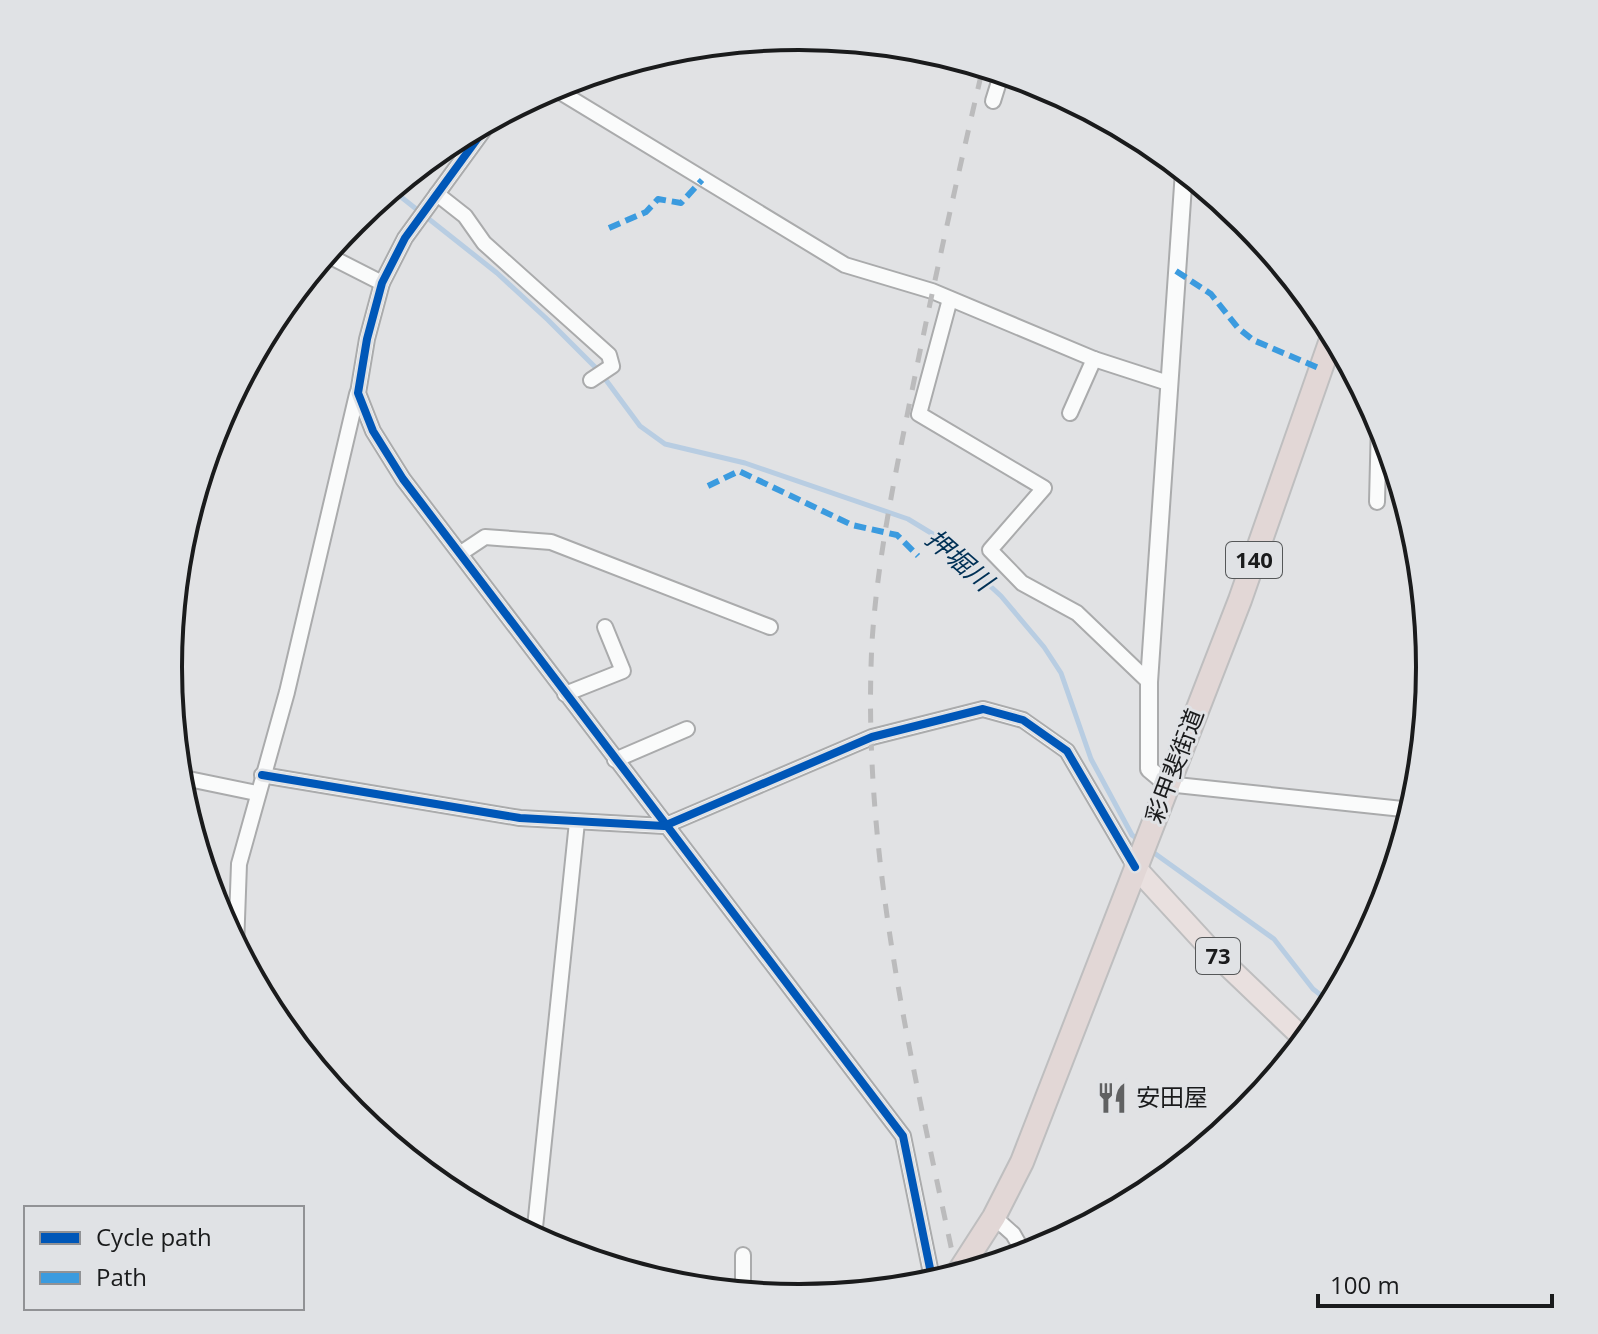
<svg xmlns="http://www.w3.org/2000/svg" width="1598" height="1334" viewBox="0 0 1598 1334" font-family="'Open Sans','Noto Sans JP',sans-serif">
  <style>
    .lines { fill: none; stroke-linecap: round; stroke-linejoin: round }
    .stream { stroke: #b8cde2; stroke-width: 5 }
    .minor-casing { stroke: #aaabac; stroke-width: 18 }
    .tertiary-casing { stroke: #aaabac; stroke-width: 20 }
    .primary-casing { stroke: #bebebf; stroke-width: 24 }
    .trunk-casing { stroke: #bebebf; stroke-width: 26 }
    .minor { stroke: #fafbfb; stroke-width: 14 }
    .tertiary { stroke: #fafbfb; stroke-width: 16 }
    .primary { stroke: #e9e0df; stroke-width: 20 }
    .trunk { stroke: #e2d7d6; stroke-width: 22 }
    .rail { stroke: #bbbbbc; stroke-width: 5; stroke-dasharray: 14 14; stroke-linecap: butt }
    .quiet { stroke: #3b9bdf; stroke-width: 6; stroke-dasharray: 12 6; stroke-linecap: butt }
    .cycleway-casing { stroke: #e0e2e5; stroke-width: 13 }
    .cycleway { stroke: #0057b8; stroke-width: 8 }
    .labels { text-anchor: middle; stroke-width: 6; stroke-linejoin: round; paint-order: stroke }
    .shield { fill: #e0e2e5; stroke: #555758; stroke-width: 2 }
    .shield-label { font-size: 22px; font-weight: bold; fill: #1a1b1c }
    .street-label { font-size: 24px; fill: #1a1b1c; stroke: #e0e2e5 }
    .poi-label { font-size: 24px; fill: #1a1b1c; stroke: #e0e2e5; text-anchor: start }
    .water-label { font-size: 26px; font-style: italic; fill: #003156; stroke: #e0e2e5 }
    .rim { fill: none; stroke: #1a1b1c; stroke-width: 4 }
  </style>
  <rect width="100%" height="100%" fill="#e1e2e4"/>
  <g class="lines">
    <g class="stream">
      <path d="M391 189 497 273 548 320 600 372 640 426 665 444 745 463 908 519 936 536 1001 596 1044 647 1061 673 1091 759 1132 835 1140 841"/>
      <path d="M398 194 421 165"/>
      <path d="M1150 850 1274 939 1313 989 1331 1003"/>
    </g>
    <defs>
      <g id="minor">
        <path d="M552 87 845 265 932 291 1094 359 1168 383"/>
        <path d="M993 101 1002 72"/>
        <path d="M491 120 405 238 382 283 367 339 358 393 373 431 403 479 903 1136 933 1283"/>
        <path d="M437 194 465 216 484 243 609 355 612 366 591 380"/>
        <path d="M325 254 382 283"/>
        <path d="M950 299 919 414 1044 488 990 550 1022 583 1077 613 1149 682"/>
        <path d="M1070 413 1094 359"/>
        <path d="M1377 502 1379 421"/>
        <path d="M461 553 485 537 551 542 770 627"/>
        <path d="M565 694 623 671 605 627"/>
        <path d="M615 760 687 729"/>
        <path d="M262 775 520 818 664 826 872 737 983 709 1023 720 1067 751 1135 867"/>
        <path d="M179 777 256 793"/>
        <path d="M1167 784 1412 810"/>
        <path d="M236 947 239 864 287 692 357 394"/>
        <path d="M994 1217 1013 1234 1025 1255"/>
        <path d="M534 1237 577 822"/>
        <path d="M743 1255V1292"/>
      </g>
      <path id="tertiary" d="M1167 784 1149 769V682L1184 171"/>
      <path id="primary" d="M1135 867 1213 952 1305 1040"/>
      <path id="trunk" d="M956 1276 994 1217 1022 1162 1240 600 1333 334"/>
    </defs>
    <use href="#minor" class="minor-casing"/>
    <use href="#tertiary" class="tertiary-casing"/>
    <use href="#primary" class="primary-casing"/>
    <use href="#trunk" class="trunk-casing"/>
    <use href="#minor" class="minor"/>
    <use href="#tertiary" class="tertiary"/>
    <use href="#primary" class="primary"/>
    <use href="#trunk" class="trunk"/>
    <path class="rail" d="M957 1275C913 1066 861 857 872 642 877 566 892 490 907 416 930 299 956 183 983 67"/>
    <g class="quiet">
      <path d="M609 228 646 212 658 199 681 203 702 180"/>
      <path d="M1176 271 1211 294 1238 328 1253 340 1321 369"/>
      <path d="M708 486 739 471 852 525 897 535 918 556"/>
    </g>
    <defs>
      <g id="cycleway">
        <path d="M491 120 405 238 382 283 367 339 358 393 373 431 403 479 903 1136 933 1283"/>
        <path d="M262 775 520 818 664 826 872 737 983 709 1023 720 1067 751 1135 867"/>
      </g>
    </defs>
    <use href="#cycleway" class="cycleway-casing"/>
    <use href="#cycleway" class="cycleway"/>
  </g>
  <defs>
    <symbol id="restaurant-bare" viewBox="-9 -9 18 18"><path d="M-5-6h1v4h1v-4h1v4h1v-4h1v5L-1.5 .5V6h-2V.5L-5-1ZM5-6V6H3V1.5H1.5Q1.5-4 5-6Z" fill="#606162" stroke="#e0e2e5" stroke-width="2.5" paint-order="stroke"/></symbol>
  </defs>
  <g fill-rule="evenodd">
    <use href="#restaurant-bare" x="1090" y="1076" width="44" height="44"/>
  </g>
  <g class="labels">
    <g class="shield">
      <rect x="1226" y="542" width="56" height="36" rx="6"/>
      <rect x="1196" y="938" width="44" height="36" rx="6"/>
    </g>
    <g class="shield-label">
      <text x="1254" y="568">140</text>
      <text x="1218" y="964">73</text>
    </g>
    <g class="street-label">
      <text transform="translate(1175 766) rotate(-69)" y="8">彩甲斐街道</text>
    </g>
    <g class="poi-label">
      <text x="1136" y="1106">安田屋</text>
    </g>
    <g class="water-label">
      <text transform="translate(959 560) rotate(41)" y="9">押堀川</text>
    </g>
  </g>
  <path d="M0 0H1598V1334H0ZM182 667a617 617 0 1 1 1234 0a617 617 0 1 1-1234 0Z" fill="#e0e2e5" fill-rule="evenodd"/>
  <path class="rim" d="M182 667a617 617 0 1 1 1234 0a617 617 0 1 1-1234 0Z"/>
  <rect x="24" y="1206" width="280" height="104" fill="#e0e2e5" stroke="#919295" stroke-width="2"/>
  <rect x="40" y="1232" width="40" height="12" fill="#0057b8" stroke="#919295" stroke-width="2"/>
  <text x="96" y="1246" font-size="24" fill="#1a1b1c">Cycle path</text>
  <rect x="40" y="1272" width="40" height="12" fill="#3b9bdf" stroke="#919295" stroke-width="2"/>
  <text x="96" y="1286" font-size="24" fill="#1a1b1c">Path</text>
  <path d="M1318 1294v12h234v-12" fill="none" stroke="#1a1b1c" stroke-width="4"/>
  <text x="1330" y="1294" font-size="24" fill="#1a1b1c" stroke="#e0e2e5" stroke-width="6" paint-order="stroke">100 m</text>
</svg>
